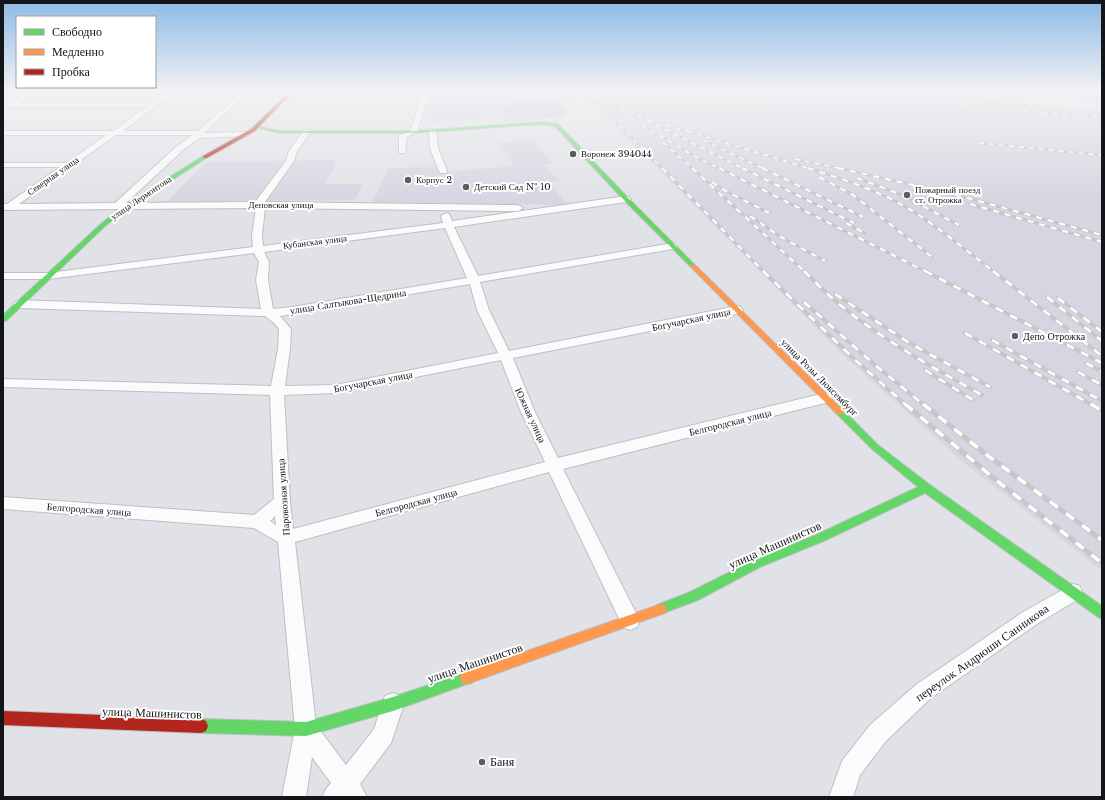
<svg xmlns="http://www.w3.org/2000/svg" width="1105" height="800" viewBox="0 0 1105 800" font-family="'Libre Baskerville',serif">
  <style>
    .built { fill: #d5d6e1 }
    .green { fill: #d1c0d7 }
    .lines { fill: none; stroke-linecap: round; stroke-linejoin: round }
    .street-casing { stroke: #bebfc3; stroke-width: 2 }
    .fast-casing { stroke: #bebfc3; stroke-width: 2 }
    .slow-casing { stroke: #bebfc3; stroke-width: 2 }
    .jam-casing { stroke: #bebfc3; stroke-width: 2 }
    .street { fill: #fafbfb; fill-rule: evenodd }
    .fast { fill: #63d668; fill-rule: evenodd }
    .slow { fill: #ff974d; fill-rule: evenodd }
    .jam { fill: #b3261e; fill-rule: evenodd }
    .rail-far3-casing { stroke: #c7c7c8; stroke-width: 2.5 }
    .rail-far2-casing { stroke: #c7c7c8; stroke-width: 3 }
    .rail-far1-casing { stroke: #c7c7c8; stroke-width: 4 }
    .rail-casing { stroke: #c7c7c8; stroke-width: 5 }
    .rail-far3 { stroke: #fff; stroke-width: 1.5; stroke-dasharray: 5; stroke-linecap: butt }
    .rail-far2 { stroke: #fff; stroke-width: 2; stroke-dasharray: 6; stroke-linecap: butt }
    .rail-far1 { stroke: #fff; stroke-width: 2.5; stroke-dasharray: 8; stroke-linecap: butt }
    .rail { stroke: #fff; stroke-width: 3.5; stroke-dasharray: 10; stroke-linecap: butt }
    .poi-dot { fill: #5c5d60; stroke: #fff; stroke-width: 1.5 }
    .labels { text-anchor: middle; stroke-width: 4; stroke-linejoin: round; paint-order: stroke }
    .far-poi-label { font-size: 9px; fill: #141518; stroke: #fff; text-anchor: start }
    .far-street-label { font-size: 9px; fill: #141518; stroke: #fff }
    .street-label { font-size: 10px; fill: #141518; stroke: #fff }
    .poi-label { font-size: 10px; fill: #141518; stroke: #fff; text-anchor: start }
    .near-street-label { font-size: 12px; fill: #141518; stroke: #fff }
    .near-poi-label { font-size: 12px; fill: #141518; stroke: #fff; text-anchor: start }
  </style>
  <rect width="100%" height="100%" fill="#e1e2e7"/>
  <g class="built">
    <path d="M434 90H543L567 117 500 123 498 118 428 124 424 112Z"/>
    <path d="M580 90H906L1019 103 1102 109V571L962 461 846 358Z"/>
    <path d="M532 139 553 164 544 165 559 181 549 182 533 165 568 205 373 202 388 168 437 167 438 172 517 166 513 165 499 143Z"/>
    <path d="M336 160 334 164H336L325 184H363L355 200 167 202 206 162Z"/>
  </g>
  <g class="green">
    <path d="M520 90H564L573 99 560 103 567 113 563 115 527 119 507 116 502 109 505 105 533 98 532 95 524 94Z"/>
    <path d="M1078 90H1102V104L1089 103 1078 98H1087Z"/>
  </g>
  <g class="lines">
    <defs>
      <g id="street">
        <path d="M34 90H41L19 103H152L170 90H177L123 131H198L244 90H250L204 133 245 132H248V136L199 138 182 151 126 203 255 202 286 161 289 151 304 130H307L311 132 297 151 294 161 265 202 518 205 523 208 518 211 265 208 262 235 263 246 443 223 441 216 446 213 449 214 452 221 626 196 629 197 631 199 629 201 626 202 454 227 478 276 673 243 678 246 673 249 480 282 489 310 509 351 737 306 741 307 743 310 741 313 737 314 513 358 535 412 558 458 825 393 830 395 832 398 830 401 825 403 563 469 640 621 637 627 630 630 623 627 549 472 295 542 316 725 346 765 374 729 385 696 393 693 401 696 404 704 391 743 360 784 367 797H322L326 789 331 783 312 757 306 797H282L295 729 278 542 254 528 3 509V497L254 515 274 499 270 395 3 387V379L271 386 278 349 279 329 274 323 265 316 19 308 15 306 13 304 15 302 19 300 261 309 256 280 259 262 254 253 48 279H3V273H48L253 247 252 235 256 208 3 210V204H7L60 167H3V163H67L106 135H3V131H113L146 107H3V103H9ZM116 135H193L176 147 115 203 19 204ZM445 228 467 278 292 307 273 309 268 280 269 262 264 252ZM470 284 477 310 498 353 335 385 285 386 290 349 291 329 280 316ZM501 360 521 412 545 462 293 529 290 501 284 395 335 393ZM275 516 276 525 270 521Z"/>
        <path d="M424 90H430L417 132 407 137 405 153H399V136L410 131Z"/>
        <path d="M429 129H432L436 131 438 148 447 171 446 173H440L439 171 430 148Z"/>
        <path d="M1073 584 1080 586 1082 592 1080 598 1037 624 931 698 886 741 860 775 853 797H829L842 761 870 725 917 684 1023 612Z"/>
      </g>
      <g id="fast">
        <path d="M542 122 558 124 628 198 695 265V267H691L624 200 555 126 542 124 413 133H280L254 127 256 126 280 131H413Z"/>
        <path d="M203 156 208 157 131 206 106 225 6 321H3V315L102 223 127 204Z"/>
        <path d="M840 409 843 410 878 445 930 485 1102 606V619L1098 617 925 493 826 540 760 567 698 600 661 614 657 613 655 609 657 605 690 592 752 561 818 534 918 487 872 449 835 412Z"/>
        <path d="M467 672 472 673 474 678 472 683 467 684 393 711 306 736 201 733 196 731 194 726 196 721 201 719 306 722 393 697Z"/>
      </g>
      <g id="slow">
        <path d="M693 264 695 265 843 410 845 412 843 414H837L691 267 690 266Z"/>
        <path d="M661 604 665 605 667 609 665 613 467 684 462 683 460 678 462 673 467 672Z"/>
      </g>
      <g id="jam">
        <path d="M291 90H295L255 131 207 158H203V156L251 129Z"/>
        <path d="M3 711 201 719 206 721 208 726 206 731 201 733 3 725Z"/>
      </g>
    </defs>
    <use href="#street" class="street-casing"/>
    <use href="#fast" class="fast-casing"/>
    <use href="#slow" class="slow-casing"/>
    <use href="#jam" class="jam-casing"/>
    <use href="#street" class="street"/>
    <use href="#fast" class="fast"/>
    <use href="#slow" class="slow"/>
    <use href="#jam" class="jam"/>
    <defs>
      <g id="rail-far3">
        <path d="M584 90 663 169"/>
        <path d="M854 90 967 105 1102 118"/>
        <path d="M611 102 744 169"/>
        <path d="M642 125 696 157 721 169"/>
        <path d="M666 125 691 132"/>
        <path d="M687 131 811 169"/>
        <path d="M703 140 764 169"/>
        <path d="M663 142 693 169"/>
        <path d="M979 143 1102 155"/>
        <path d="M795 159 842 169"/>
      </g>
      <g id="rail-far2">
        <path d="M662 168 764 272"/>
        <path d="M692 168 805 272"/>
        <path d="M719 168 927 272"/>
        <path d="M742 168 854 223"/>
        <path d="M762 168 863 217"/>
        <path d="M808 168C842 179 877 190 908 208 938 227 966 250 994 272"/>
        <path d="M838 168 953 194 1102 235"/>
        <path d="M819 177 853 195 932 257"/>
        <path d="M857 178 902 195 959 225"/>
        <path d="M712 182 724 190 769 213"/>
        <path d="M970 204 1102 242"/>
        <path d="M750 216 781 237 825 261"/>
        <path d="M846 223 868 235"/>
      </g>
      <g id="rail-far1">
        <path d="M763 271 853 358 906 405"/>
        <path d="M804 271C817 284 830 297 845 309 887 342 935 369 982 395"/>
        <path d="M925 271 1102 363"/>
        <path d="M993 271 1102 356"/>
        <path d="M835 294 911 344 990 387"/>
        <path d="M1047 297 1102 341"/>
        <path d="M1058 298 1102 332"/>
        <path d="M804 302 875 365 924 405"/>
        <path d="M965 333 1092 405"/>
        <path d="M992 340 1102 401"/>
        <path d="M1086 363 1102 372"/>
        <path d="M925 370 973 400"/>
        <path d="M1078 372 1102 385"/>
      </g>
      <g id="rail">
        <path d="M905 404 996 480 1102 563"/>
        <path d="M923 404 987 455 1102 540"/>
        <path d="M1091 404 1102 411"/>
      </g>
    </defs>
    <use href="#rail-far3" class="rail-far3-casing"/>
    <use href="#rail-far2" class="rail-far2-casing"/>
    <use href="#rail-far1" class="rail-far1-casing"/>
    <use href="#rail" class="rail-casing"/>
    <use href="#rail-far3" class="rail-far3"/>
    <use href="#rail-far2" class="rail-far2"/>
    <use href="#rail-far1" class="rail-far1"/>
    <use href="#rail" class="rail"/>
  </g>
  <linearGradient id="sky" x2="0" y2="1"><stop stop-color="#8cbae5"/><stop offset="0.45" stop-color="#f2f2f4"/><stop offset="1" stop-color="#f2f2f4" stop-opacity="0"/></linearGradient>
  <rect width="1105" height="202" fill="url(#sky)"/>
  <g class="poi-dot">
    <circle cx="573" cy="154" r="4"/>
    <circle cx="408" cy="180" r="4"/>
    <circle cx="466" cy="187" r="4"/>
    <circle cx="907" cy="195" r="4"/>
    <circle cx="1015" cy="336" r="4"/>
    <circle cx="482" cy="762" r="4"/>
  </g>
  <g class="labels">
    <g class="far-poi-label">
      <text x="581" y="157">Воронеж 394044</text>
      <text x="416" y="183">Корпус 2</text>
      <text x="474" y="190">Детский Сад № 10</text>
      <text x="915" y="193">Пожарный поезд<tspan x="915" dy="10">ст. Отрожка</tspan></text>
    </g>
    <g class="far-street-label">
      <text transform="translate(53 176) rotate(-35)" y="3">Северная улица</text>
      <text transform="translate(141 198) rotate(-34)" y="3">улица Лермонтова</text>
      <text x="281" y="208">Деповская улица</text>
      <text transform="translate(315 242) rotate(-7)" y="3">Кубанская улица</text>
    </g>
    <g class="street-label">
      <text transform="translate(348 301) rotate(-9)" y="4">улица Салтыкова-Щедрина</text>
      <text transform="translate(691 319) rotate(-12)" y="4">Богучарская улица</text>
      <text transform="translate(820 377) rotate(45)" y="4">улица Розы Люксембург</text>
      <text transform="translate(373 381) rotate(-11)" y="4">Богучарская улица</text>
      <text transform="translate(531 415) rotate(65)" y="4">Южная улица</text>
      <text transform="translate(730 422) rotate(-14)" y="4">Белгородская улица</text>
      <text transform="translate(283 497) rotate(-94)" y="4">Паровозная улица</text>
      <text transform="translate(416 502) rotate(-15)" y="4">Белгородская улица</text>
      <text transform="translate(89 509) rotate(4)" y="4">Белгородская улица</text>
    </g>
    <g class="poi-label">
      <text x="1023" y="340">Депо Отрожка</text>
    </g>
    <g class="near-street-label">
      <text transform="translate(775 545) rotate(-24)" y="4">улица Машинистов</text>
      <text transform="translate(982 653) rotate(-35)" y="4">переулок Андрюши Санникова</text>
      <text transform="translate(475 663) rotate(-19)" y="4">улица Машинистов</text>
      <text transform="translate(152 713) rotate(2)" y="4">улица Машинистов</text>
    </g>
    <g class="near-poi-label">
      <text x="490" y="766">Баня</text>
    </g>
  </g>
  <rect width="1105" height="800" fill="none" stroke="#141518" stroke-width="8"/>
  <rect x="16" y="16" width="140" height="72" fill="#ffffff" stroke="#a1a1a3"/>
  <rect x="24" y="29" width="20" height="6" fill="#63d668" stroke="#a1a1a3"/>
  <text x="52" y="36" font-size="12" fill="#141518">Свободно</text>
  <rect x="24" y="49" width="20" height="6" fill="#ff974d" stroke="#a1a1a3"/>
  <text x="52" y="56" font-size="12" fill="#141518">Медленно</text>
  <rect x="24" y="69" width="20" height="6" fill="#b3261e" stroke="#a1a1a3"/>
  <text x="52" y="76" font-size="12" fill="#141518">Пробка</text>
</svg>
